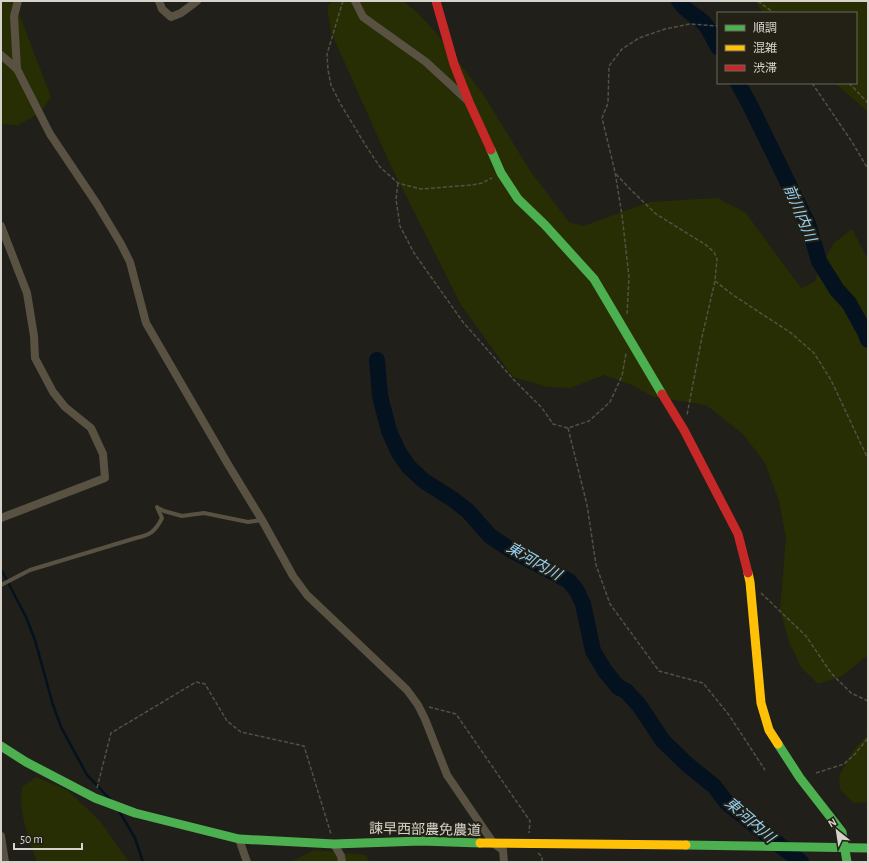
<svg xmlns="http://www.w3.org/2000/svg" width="869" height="863" viewBox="0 0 869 863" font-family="'Alegreya Sans','Noto Sans JP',sans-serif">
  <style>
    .green { fill: #282e03 }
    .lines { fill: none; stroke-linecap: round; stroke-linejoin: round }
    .stream { stroke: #03121e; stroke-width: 2.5 }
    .river { stroke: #03121e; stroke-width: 16 }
    .path { stroke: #545045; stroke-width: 1.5; stroke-dasharray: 4 2; stroke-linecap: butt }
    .lane { stroke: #595243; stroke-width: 4 }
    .street { stroke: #595243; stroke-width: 8 }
    .fast { stroke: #4caf50; stroke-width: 9 }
    .slow { stroke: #ffc107; stroke-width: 9 }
    .jam { stroke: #c62828; stroke-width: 9 }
    .labels { text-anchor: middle; stroke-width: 4; stroke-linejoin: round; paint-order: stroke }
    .street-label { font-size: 14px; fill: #d5d3cc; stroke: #232116 }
    .water-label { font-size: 15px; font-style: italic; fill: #95cff4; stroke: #232116 }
  </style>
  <rect width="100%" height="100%" fill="#201f19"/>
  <g class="green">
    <path d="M1 1H18L19 14 51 97 40 113 18 125 1 124Z"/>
    <path d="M332 1H403L417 12 438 35 483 94 531 172 569 222 583 226 650 202 717 198 745 212 801 288 814 282 823 262 834 243 852 229 868 260V655L842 676 818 684 801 667 789 642 780 610 786 539 779 501 765 463 743 434 706 405 654 397 632 385 604 375 570 388 547 387 513 377 461 305 390 164 331 32 327 7Z"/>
    <path d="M755 1H868V112L835 83H856V13H763Z"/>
    <path d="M868 734V802L854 803 840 790 839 776 853 751Z"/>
    <path d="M36 777 67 790 100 821 129 862H37C29 839 18 812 22 787Z"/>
    <path d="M314 850 366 855 370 862H291Z"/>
  </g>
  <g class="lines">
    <g class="stream">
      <path d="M2 571 26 617 35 640 53 705 61 727 87 775 110 799"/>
      <path d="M119 811 135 838 143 862"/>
    </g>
    <g class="river">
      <path d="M679 1C685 11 695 15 703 22 710 29 713 39 718 47"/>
      <path d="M738 83 751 107 808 224 819 261 837 290 849 303 865 332 868 340"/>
      <path d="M377 360 380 396 389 431 399 453 409 467 424 481 454 500 468 511 490 536 511 550 569 581 577 591 583 604 593 651 605 671 618 687 626 691 639 705 663 741 689 766 714 786 727 803 801 862"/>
    </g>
    <g class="path">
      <path d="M343 1 327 54 328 70 331 85 340 103 366 146 380 167 398 183 421 189 472 185 482 183 492 178"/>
      <path d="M758 1 774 13"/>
      <path d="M812 83 852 142 868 169"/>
      <path d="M849 83 868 103"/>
      <path d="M616 174 630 189 656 214 706 245 714 252 717 259 715 281 702 337 687 415"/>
      <path d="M398 183 396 199 400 226 414 253 463 322 514 380 542 408 553 424 568 428 589 421 610 402 622 376 626 353"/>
      <path d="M715 281 733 295 791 333 814 353 831 380 868 459"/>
      <path d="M627 314 629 277 622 215 615 172 602 118 608 103 609 66 622 49 639 38 665 29 690 24 718 26"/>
      <path d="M568 428 587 505 596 565 610 604 659 671 703 683 729 715 765 770"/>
      <path d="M761 593 806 636 831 673 851 693 868 701"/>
      <path d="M429 707 456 714 530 821 529 833"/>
      <path d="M816 773 844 764 855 754 868 738"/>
      <path d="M97 788 111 733 196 682 205 684 227 721 241 732 304 746 331 834"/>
      <path d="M538 853 542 857V862"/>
    </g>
    <g class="lane">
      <path d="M158 508 164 511 182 516 204 513 248 522 262 520"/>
      <path d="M1 585 30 570 136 538C150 535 155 532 162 518L157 507"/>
    </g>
    <g class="street">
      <path d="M159 1 162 9 171 17 181 13 197 1"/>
      <path d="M355 1 363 17 426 62 467 100"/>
      <path d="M1 55 17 69 50 134 97 204 121 244 130 262 146 323 229 466 262 520 293 576 307 595 407 690 418 705 425 719 447 775 494 844 503 850 504 862"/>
      <path d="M17 69 14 16 18 1"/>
      <path d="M1 226 27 293 34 336 35 358 53 392 65 407 91 428 103 454 105 478 1 518"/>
      <path d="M1 836 5 862"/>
      <path d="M239 839 247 862"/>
      <path d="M334 844 341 856 342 862"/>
    </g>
    <g class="fast">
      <path d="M491 150 501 173 518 199 545 225 594 279 662 394"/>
      <path d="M778 744 800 778 842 832 847 862"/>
      <path d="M1 746 26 762 95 798 135 813 239 839 334 844 421 841 480 843"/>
      <path d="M686 845 868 848"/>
    </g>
    <g class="slow">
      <path d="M748 573 750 582 761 703 769 730 778 744"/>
      <path d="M480 843 686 845"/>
    </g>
    <g class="jam">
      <path d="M436 1 454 64 469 102 491 150"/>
      <path d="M662 394 684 430 738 534 748 573"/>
    </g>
  </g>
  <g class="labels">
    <g class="street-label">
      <text transform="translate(425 829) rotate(1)" y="5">諫早西部農免農道</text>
    </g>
    <g class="water-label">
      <text transform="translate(800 213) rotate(67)" y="5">前川内川</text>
      <text transform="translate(534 561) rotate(30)" y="5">東河内川</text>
      <text transform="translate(750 820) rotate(41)" y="5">東河内川</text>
    </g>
  </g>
  <rect width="869" height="863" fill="none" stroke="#d5d3cc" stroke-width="4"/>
  <rect x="717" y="12" width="140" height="72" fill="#232116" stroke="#6a685f"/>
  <rect x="725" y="25" width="20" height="6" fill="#4caf50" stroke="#6a685f"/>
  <text x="753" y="32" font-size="12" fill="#d5d3cc">順調</text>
  <rect x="725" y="45" width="20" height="6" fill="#ffc107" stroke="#6a685f"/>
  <text x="753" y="52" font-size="12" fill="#d5d3cc">混雑</text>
  <rect x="725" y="65" width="20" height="6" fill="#c62828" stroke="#6a685f"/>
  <text x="753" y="72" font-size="12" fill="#d5d3cc">渋滞</text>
  <g transform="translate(837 831) rotate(330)" stroke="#232116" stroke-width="3" paint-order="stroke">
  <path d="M0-3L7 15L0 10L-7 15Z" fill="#d5d3cc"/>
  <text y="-6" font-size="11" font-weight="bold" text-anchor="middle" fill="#d5d3cc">N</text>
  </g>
  <path d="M14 843v6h68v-6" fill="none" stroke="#d5d3cc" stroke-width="2"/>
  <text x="20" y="843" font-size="12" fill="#d5d3cc" stroke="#232116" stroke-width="3" paint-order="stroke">50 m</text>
</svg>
